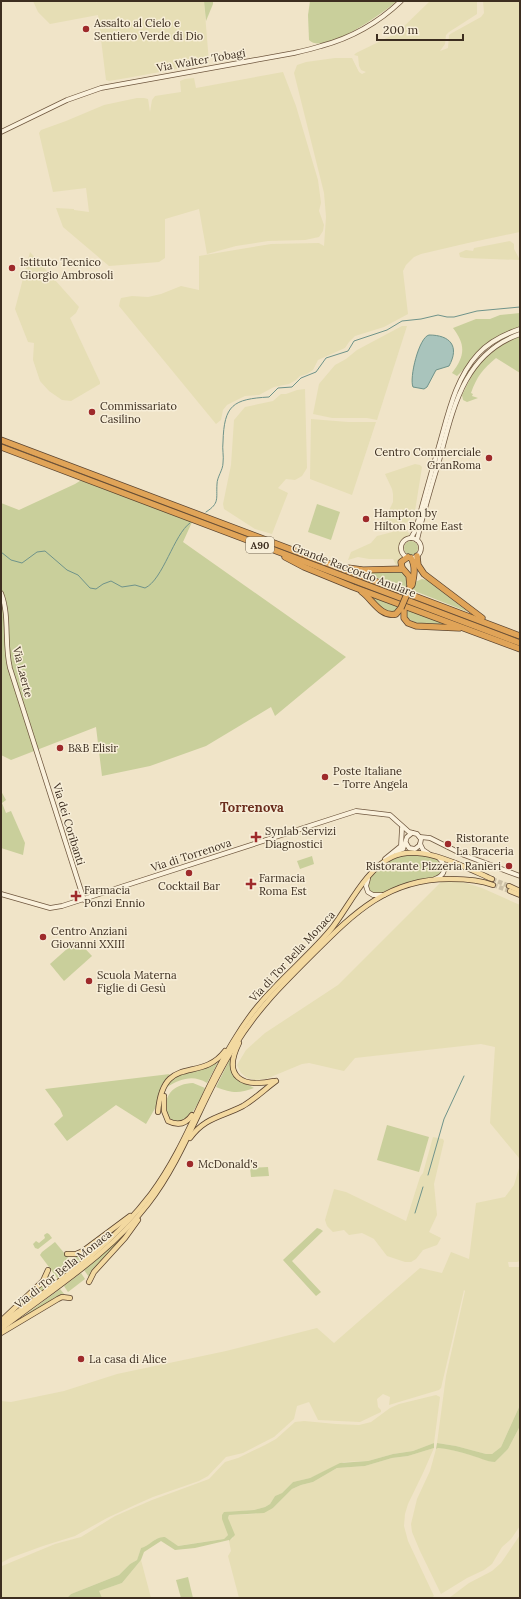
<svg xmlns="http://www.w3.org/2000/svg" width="521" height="1599" viewBox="0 0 521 1599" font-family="Lora,serif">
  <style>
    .farmland { fill: #e6deb5 }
    .green { fill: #c9cf9b }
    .water { fill: #a9c4bc; stroke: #6f938a }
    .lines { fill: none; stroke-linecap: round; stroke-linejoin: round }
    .stream { stroke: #6f938a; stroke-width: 1 }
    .primary-tunnel { stroke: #ccc0a6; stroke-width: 4.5; stroke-dasharray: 4.5 2; stroke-linecap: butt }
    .secondary-casing { stroke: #6f573f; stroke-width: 5.5 }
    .primary-casing { stroke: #5b4430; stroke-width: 6 }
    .highway-casing { stroke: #5b4430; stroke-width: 7 }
    .secondary { stroke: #faf1dc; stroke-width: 4 }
    .primary { stroke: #f3d9a0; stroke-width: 4.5 }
    .highway { stroke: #e0a458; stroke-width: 5.5 }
    .highway-bridge-casing { stroke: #5b4430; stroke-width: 7; stroke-linecap: butt }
    .highway-bridge { stroke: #e0a458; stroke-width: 5.5 }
    .poi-dot { fill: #9e2a2b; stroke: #f7eed8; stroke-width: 1.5 }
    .labels { text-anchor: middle; stroke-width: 3; stroke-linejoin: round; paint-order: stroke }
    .shield { fill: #f7eed8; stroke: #756857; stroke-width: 1 }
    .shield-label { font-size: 10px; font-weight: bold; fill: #3d2e20 }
    .poi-label { font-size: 11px; fill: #3d2e20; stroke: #f7eed8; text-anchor: start }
    .street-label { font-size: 11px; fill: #3d2e20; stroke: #f7eed8 }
    .quarter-label { font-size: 13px; font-weight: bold; fill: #6b2e1e; stroke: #f7eed8 }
  </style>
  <rect width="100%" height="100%" fill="#f0e4c8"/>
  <g class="farmland">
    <path d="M33 1H96L97 3V1H204L209 63 127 78 109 81 106 80 98 15 50 24 38 12Z"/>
    <path d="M430 1H477V14L449 32 446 35 445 44 440 51 448 48 449 35 452 33 481 17 484 13 483 1H520V232L468 243 421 254 414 257 406 265 403 271 408 314 384 327 355 336 349 342 345 348 318 360 313 370 307 374 300 376 296 380 289 384 274 387 259 395 245 396 227 405 223 410 221 420 216 424 119 306 120 301 121 298 132 296 148 297 161 294 181 286 199 290V256L271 244 319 243 324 246 326 217 324 193 294 73 297 65 306 62 335 58H352L359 72 362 74 366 72 361 70 359 66 358 56 354 55 356 53 397 33Z"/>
    <path d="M283 72 296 106 318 180 321 203 319 211 324 225 323 231 319 237 305 240 268 241 236 246 207 254 199 209 165 219V258L159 262 109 266 63 227 56 208 74 209V210L89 212 86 188 53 192 39 133 41 130 66 121 104 105 137 98H144L148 99 150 112 152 100 155 96 181 92 180 81 185 79 194 78 196 88Z"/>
    <path d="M510 241 514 244V249L520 260 465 258 460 257 459 253 466 250 473 251 474 248Z"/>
    <path d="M30 252 79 307 76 313 70 318 100 382V384L71 401 62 400 49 391 40 381 33 360 34 343 28 342 15 309Z"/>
    <path d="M402 326H407L377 420 367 418H332L313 414 319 384 335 365 346 359 357 350Z"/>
    <path d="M305 389 307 468 302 476 295 480 286 479 278 488 288 493 272 534 255 529 224 509 223 504 231 465 234 420 245 407 273 401 281 394H286L297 390Z"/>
    <path d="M311 419 348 422H376L352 495 310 479Z"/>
    <path d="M415 464 420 465 422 467 415 511 408 522 397 525H390L385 519 393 502V494L392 489 385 474Z"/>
    <path d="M404 529 410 534 403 539 399 545 400 555 402 559 399 565H396L393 559H369L358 557 348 560 351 552 371 543 377 536Z"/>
    <path d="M441 882H463L482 888 520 905V1261L517 1262H508L509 1267H520V1405L501 1447 492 1454H486L456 1446 437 1443 446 1376 465 1291 464 1290 441 1388 439 1390 389 1405 390 1397 383 1394 377 1399 378 1407 381 1410V1412L360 1422 318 1420 309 1402 297 1406 294 1419 274 1437 243 1453 226 1457 208 1476 199 1481 153 1497 135 1505 107 1518 75 1536 43 1546 10 1558 1 1563V1401L11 1402 64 1391 117 1374 226 1351 317 1328 334 1343 420 1268 442 1273 451 1252 469 1259 476 1203 505 1197 514 1185 519 1168V1158L490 1123 495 1047 481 1044 355 1058 344 1071 309 1063 302 1064 266 1079 255 1080 247 1078 241 1073 237 1065 246 1050 265 1033 338 985Z"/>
    <path d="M433 1137 443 1139 444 1141 434 1184 437 1215 429 1232 441 1238 437 1245 423 1250 416 1259 411 1262H405L387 1256 374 1239 362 1233 349 1235 344 1230 333 1232 327 1226 325 1220 334 1189 346 1192 406 1221 420 1177 423 1173Z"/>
    <path d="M436 1395 440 1397 434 1443 413 1451 393 1454 368 1461 344 1462 310 1478 293 1482 282 1493 275 1496 270 1504 265 1507 254 1510 227 1512V1529L228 1535 224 1539 177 1546 165 1537 156 1539 146 1547 141 1548 137 1560 130 1564 119 1575 71 1594 67 1598H1L2 1566 55 1544 81 1537 115 1516 152 1500 209 1479 225 1462 238 1458 265 1445 276 1439 295 1422 304 1421 336 1424 359 1425 371 1422 390 1408 399 1404Z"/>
    <path d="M520 1426V1526L511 1539 502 1547 492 1564 484 1570 467 1578 441 1594 420 1551 412 1532 411 1524 417 1499 430 1471 436 1449 438 1448 448 1449 471 1455 489 1461 495 1462 508 1449Z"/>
    <path d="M434 1448 423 1473 408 1504 405 1514 404 1526 408 1541 434 1596 431 1598H239L228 1556 231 1551 229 1541 233 1538 228 1518 229 1515 254 1514 273 1508 292 1489 301 1485 313 1482 337 1468 365 1466 392 1458 408 1456Z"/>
    <path d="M520 1535V1598H449L469 1583 492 1571 501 1563Z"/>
    <path d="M141 1560 151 1598H102L98 1591 122 1583Z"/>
  </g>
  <g class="green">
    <path d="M204 1H213V4L206 21Z"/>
    <path d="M310 1H397C384 12 324 56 309 40L308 15Z"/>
    <path d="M520 313V328L496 338 457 376 452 373C465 356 466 345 453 328L476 319H490L500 315Z"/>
    <path d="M520 336V373L496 358C483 369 477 376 471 393L473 394 472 396 478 398 467 402 463 400 462 395 476 367 480 362 499 346Z"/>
    <path d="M91 474 197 511 183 542 346 657 275 716 271 707 206 746 150 766 102 776 96 727 11 760 1 755V503L19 510 75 484Z"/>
    <path d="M317 504 340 512 331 540 308 532Z"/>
    <circle cx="411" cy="548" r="7"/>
    <path d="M394 569 406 573 407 589 362 572Z"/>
    <path d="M422 579 427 580 468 612 412 590 415 582Z"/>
    <path d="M366 594 399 607 393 613 385 610Z"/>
    <path d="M406 609 448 625C435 624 415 627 406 616Z"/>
    <path d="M1 791 6 800 2 803 6 813 11 811 25 843 23 855 1 848Z"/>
    <path d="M401 855C416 855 438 852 443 869L439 876 408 882 378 894 375 895 368 890C367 871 386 862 401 855Z"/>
    <path d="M312 856 314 864 300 869 297 861Z"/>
    <path d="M77 940 92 956 64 981 50 964Z"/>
    <path d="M230 1059 231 1065 239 1080 254 1088C238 1094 232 1093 216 1087Z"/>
    <path d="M216 1063 217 1064 207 1083C193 1074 180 1079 167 1087 171 1071 203 1069 216 1063Z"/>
    <path d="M170 1074 161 1086 157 1105 146 1124 116 1105 67 1141 54 1124 63 1116 60 1109 45 1089Z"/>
    <path d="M193 1083 205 1088C201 1097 196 1110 188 1117 167 1139 149 1085 193 1083Z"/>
    <path d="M387 1125 429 1137 419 1172 377 1160Z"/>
    <path d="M268 1167 269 1176 251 1177 250 1168Z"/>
    <path d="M120 1227 79 1263 74 1257 81 1255Z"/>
    <path d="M317 1228 320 1229 323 1231 292 1261 321 1292 316 1296 283 1260Z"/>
    <path d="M127 1232 120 1243 91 1272 89 1277 84 1270Z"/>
    <path d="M47 1233 49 1234 52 1238 38 1249 35 1248 33 1244 36 1241 39 1243 45 1238 44 1235Z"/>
    <path d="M55 1242 75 1266 58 1279 40 1255 42 1252Z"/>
    <path d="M81 1273 85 1279 68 1292 64 1286Z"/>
    <path d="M49 1275 54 1282 18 1309 46 1280Z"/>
    <path d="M60 1289 65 1295 24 1317V1316Z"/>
    <path d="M520 1405V1426L508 1449 495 1462C487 1462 478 1457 470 1455 460 1452 449 1449 438 1448L436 1449 437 1443 456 1446 486 1454H492L501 1447Z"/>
    <path d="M434 1443V1448L408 1456 392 1458 365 1466 337 1468 313 1482 301 1485 292 1489 273 1508 264 1513 229 1515 228 1518 235 1535 229 1541V1540L195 1548 175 1550 161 1541 144 1552 141 1560 122 1583 99 1591 102 1598H67L71 1594 119 1575 130 1564 137 1560 141 1548C150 1546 155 1536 165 1537L178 1546 224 1539 228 1535 222 1519V1515L224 1512 254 1510 265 1507 270 1504 275 1496 282 1493 293 1482 310 1478 340 1463 368 1461 393 1454 413 1451Z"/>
    <path d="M188 1577 193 1598H181L176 1580Z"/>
  </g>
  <path class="water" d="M429 335C450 335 460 346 449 366L436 370 427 387 424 389 413 387C409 378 419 337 429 335Z"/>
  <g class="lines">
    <g class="stream">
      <path d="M206 512C220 503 216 499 217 484 217 477 223 470 223 463 224 456 222 449 223 442 224 405 233 399 269 397L278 388 292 387 301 378 316 372 326 358 348 351 354 341 387 330 402 321 421 319 438 315 447 317H454L477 311 520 307"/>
      <path d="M1 552 11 560 22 563 37 552 45 551 67 570 78 575 90 588 96 589 103 584 111 581 122 587 135 585 145 588C163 580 174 534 190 523"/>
      <path d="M428 1175 444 1119 464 1076"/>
      <path d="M415 1213 423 1187"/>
    </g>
    <g class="primary-tunnel">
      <path d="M492 879 509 886"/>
      <path d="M493 885 510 891"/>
    </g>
    <defs>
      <g id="secondary">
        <path d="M1 132 67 100 101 88 294 53C303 51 312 49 321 46 351 38 379 22 401 1"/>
        <path d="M411 538 416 529C423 502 431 474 439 446 448 415 455 379 478 354 489 342 505 334 520 329"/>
        <circle cx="411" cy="548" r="10"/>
        <path d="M417 540C423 514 431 487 439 461 453 409 463 354 520 334"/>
        <path d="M1 593C10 615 4 644 10 668L84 900"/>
        <path d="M420 837 430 838 464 855 520 876"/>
        <path d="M420 844 423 850 429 854"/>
        <path d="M396 852 403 849 407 837 412 833"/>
        <path d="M385 859 401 846 402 828"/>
        <path d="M368 879 366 886 368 892 373 895H384"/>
        <path d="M435 879C446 875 447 866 439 858"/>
        <path d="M1 894 50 908 62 906 356 811 390 815 409 832 417 834 421 839 420 845 415 849 409 848 406 843"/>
      </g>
      <g id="primary">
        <path d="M509 886 520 891"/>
        <path d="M510 891 520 895"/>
        <path d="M239 1043C222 1077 242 1088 274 1081"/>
        <path d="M164 1096V1111L168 1121C178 1126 186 1124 192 1115"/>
        <path d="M158 1112C163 1052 200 1084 225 1051"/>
        <path d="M190 1138C205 1117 222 1117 243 1106 255 1099 265 1089 276 1081"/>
        <path d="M67 1254H76L83 1251 130 1216"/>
        <path d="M89 1282 94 1272 125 1238 138 1220"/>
        <path d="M1 1321 43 1281 48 1270"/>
        <path d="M1 1324C54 1285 111 1247 151 1194 187 1146 204 1087 236 1037 247 1019 261 1001 276 986 294 967 315 949 332 928 349 906 366 869 392 857 421 843 464 867 492 879"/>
        <path d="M1 1329C51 1290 109 1255 148 1204 185 1156 202 1097 234 1047 256 1011 279 988 309 958 351 916 386 878 451 879 465 879 480 880 493 885"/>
        <path d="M1 1333 58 1299 62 1297 70 1298"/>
      </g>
      <g id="highway">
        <path d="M1 440 520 636"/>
        <path d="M1 447 520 643"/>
        <path d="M417 556 418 565 424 574 482 618"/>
        <path d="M285 557 304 567 353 587 520 649"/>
        <path d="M411 558C416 566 414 576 412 585"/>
        <path d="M348 568 363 570 403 569 409 576 410 587"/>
        <path d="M402 568 401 562 408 557"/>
        <path d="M362 592C372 599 381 618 396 614L401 608"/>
        <path d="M404 609V618L408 623 416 626 459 628"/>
      </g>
    </defs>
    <use href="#secondary" class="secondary-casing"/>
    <use href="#primary" class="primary-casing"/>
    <use href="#highway" class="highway-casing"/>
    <use href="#secondary" class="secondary"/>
    <use href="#primary" class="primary"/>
    <use href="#highway" class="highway"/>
    <defs>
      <path id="highway-bridge" d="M401 608 410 587"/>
    </defs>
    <use href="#highway-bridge" class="highway-bridge-casing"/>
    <use href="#highway-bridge" class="highway-bridge"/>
  </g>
  <g class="poi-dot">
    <circle cx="86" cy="29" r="4"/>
    <circle cx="12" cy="268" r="4"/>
    <circle cx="92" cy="412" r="4"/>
    <circle cx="489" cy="458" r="4"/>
    <circle cx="366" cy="519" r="4"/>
    <circle cx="60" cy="748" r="4"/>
    <circle cx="325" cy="777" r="4"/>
    <path d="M254 831h4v4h4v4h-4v4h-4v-4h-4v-4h4z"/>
    <circle cx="448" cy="844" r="4"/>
    <circle cx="509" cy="866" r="4"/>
    <circle cx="189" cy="873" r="4"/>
    <path d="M249 878h4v4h4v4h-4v4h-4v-4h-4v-4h4z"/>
    <path d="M74 890h4v4h4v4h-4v4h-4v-4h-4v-4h4z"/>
    <circle cx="43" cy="937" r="4"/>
    <circle cx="89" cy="981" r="4"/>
    <circle cx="190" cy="1164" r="4"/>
    <circle cx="81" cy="1359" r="4"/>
  </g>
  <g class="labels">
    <rect class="shield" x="246" y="537" width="28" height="16" rx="3"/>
    <g class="shield-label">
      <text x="260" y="549">A90</text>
    </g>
    <g class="poi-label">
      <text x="94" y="27">Assalto al Cielo e<tspan x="94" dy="13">Sentiero Verde di Dio</tspan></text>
      <text x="20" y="266">Istituto Tecnico<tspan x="20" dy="13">Giorgio Ambrosoli</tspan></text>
      <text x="100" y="410">Commissariato<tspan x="100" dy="13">Casilino</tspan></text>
      <text x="481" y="456" text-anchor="end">Centro Commerciale<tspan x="481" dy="13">GranRoma</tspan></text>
      <text x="374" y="517">Hampton by<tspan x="374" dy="13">Hilton Rome East</tspan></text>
      <text x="68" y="752">B&amp;B Elisir</text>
      <text x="333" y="775">Poste Italiane<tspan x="333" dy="13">– Torre Angela</tspan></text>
      <text x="265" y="835">Synlab Servizi<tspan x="265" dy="13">Diagnostici</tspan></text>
      <text x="456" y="842">Ristorante<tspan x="456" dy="13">La Braceria</tspan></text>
      <text x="501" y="870" text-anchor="end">Ristorante Pizzeria Ranieri</text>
      <text x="259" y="882">Farmacia<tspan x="259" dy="13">Roma Est</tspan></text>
      <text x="189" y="890" text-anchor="middle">Cocktail Bar</text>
      <text x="84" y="894">Farmacia<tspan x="84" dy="13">Ponzi Ennio</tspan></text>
      <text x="51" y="935">Centro Anziani<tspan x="51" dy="13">Giovanni XXIII</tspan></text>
      <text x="97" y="979">Scuola Materna<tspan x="97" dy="13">Figlie di Gesù</tspan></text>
      <text x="198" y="1168">McDonald's</text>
      <text x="89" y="1363">La casa di Alice</text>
    </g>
    <g class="street-label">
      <text transform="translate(201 60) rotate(-10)" y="4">Via Walter Tobagi</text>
      <text transform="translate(354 570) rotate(21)" y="4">Grande Raccordo Anulare</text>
      <text transform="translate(23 672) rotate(76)" y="4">Via Laerte</text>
      <text transform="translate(69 824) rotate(73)" y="4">Via dei Coribanti</text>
      <text transform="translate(191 855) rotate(-18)" y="4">Via di Torrenova</text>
      <text transform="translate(292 956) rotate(-47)" y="4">Via di Tor Bella Monaca</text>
      <text transform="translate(63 1269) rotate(-38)" y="4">Via di Tor Bella Monaca</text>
    </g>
    <g class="quarter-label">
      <text x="252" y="812">Torrenova</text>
    </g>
  </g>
  <rect width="521" height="1599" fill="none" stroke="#3d2e20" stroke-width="4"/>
  <path d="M377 34v6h86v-6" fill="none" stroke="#3d2e20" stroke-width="2"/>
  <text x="383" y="34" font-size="12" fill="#3d2e20" stroke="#f7eed8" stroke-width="3" paint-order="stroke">200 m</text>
</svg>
